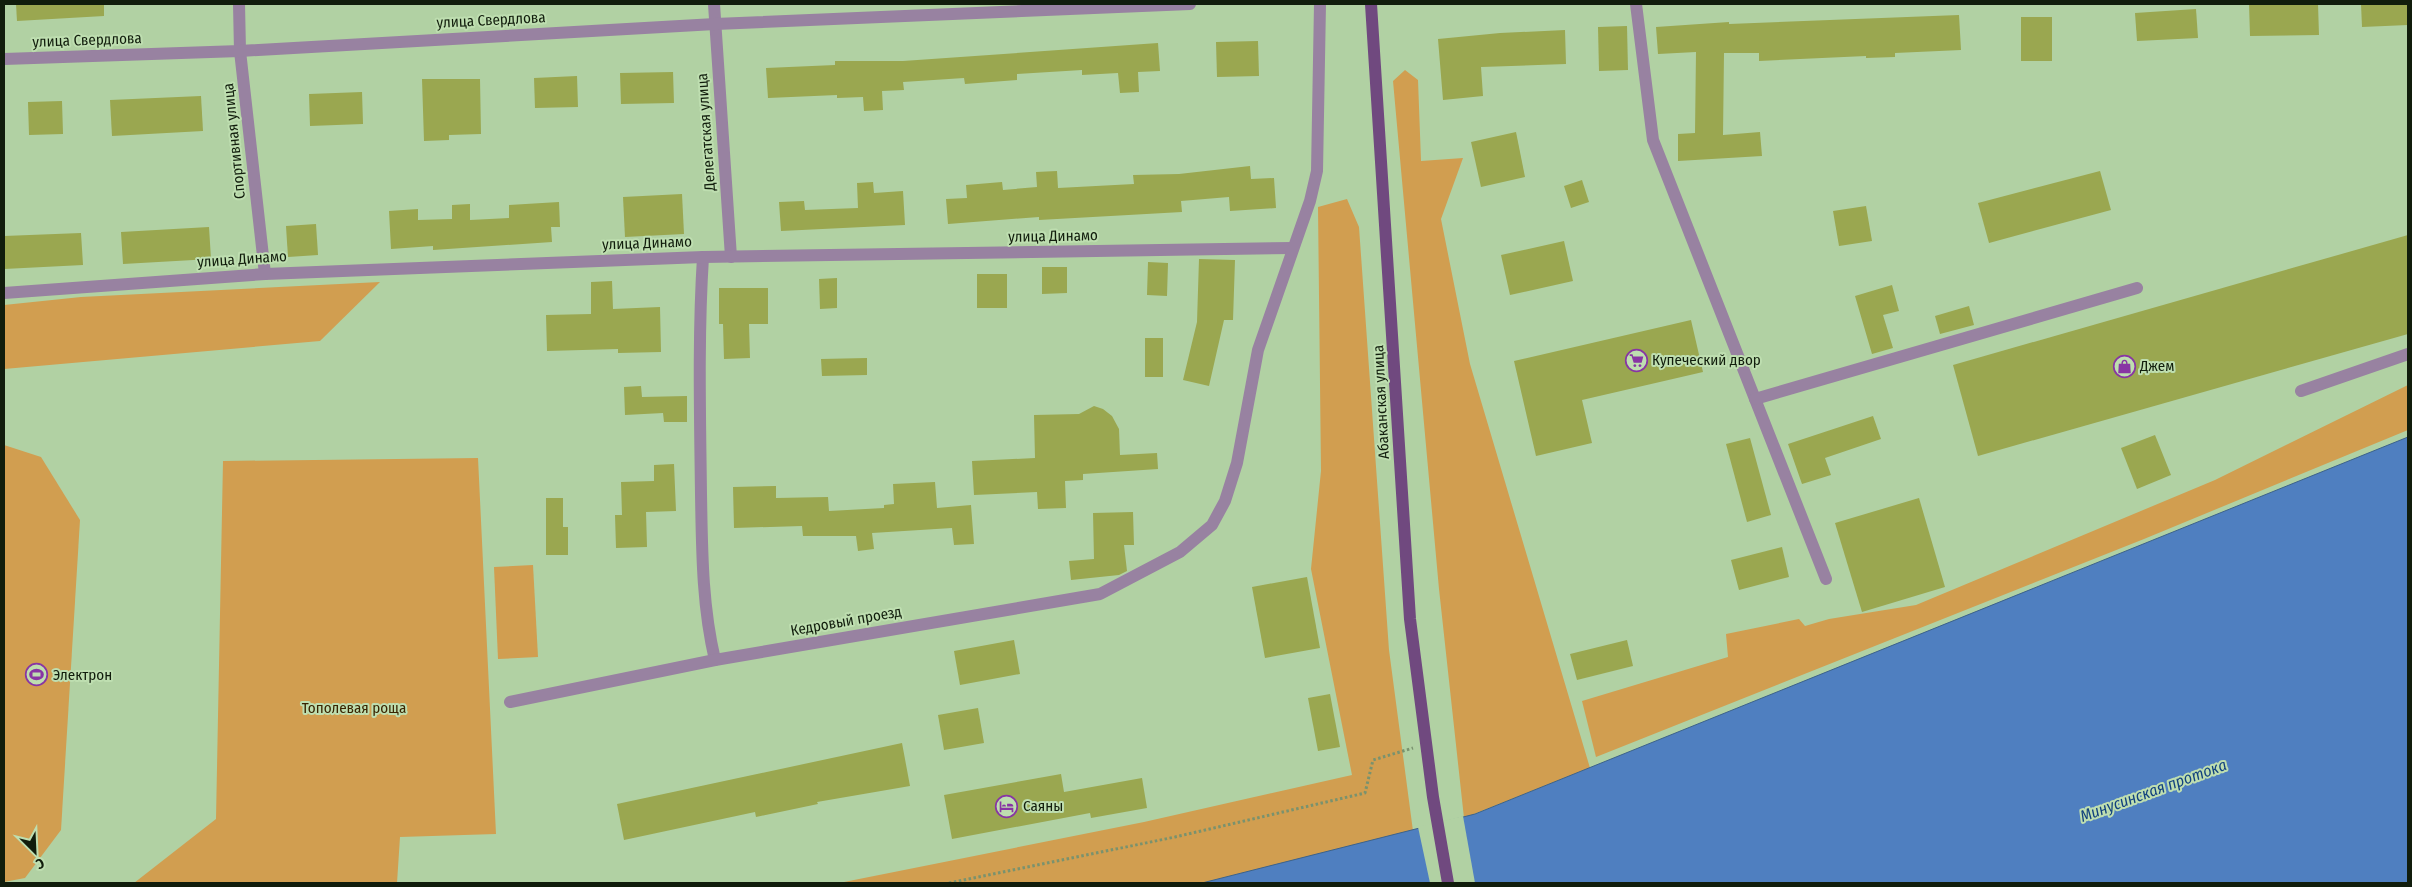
<svg xmlns="http://www.w3.org/2000/svg" width="2412" height="887" viewBox="0 0 2412 887" font-family="'Fira Sans Condensed',sans-serif">
  <style>
    .green { fill: #d19e50 }
    .water { fill: #4f7fc0; stroke: #3c628a }
    .pier { fill: #b1d1a3 }
    .building { fill: #9aa750 }
    .lines { fill: none; stroke-linecap: round; stroke-linejoin: round }
    .path { stroke: #79926e; stroke-width: 3; stroke-dasharray: 2.5 2.5; stroke-linecap: butt }
    .minor { stroke: #9882a1; stroke-width: 12 }
    .major { stroke: #70497f; stroke-width: 12 }
    .labels { text-anchor: middle; stroke-width: 4; stroke-linejoin: round; paint-order: stroke }
    .street-label { font-size: 15px; fill: #111d0c; stroke: #bedeb0 }
    .poi-label { font-size: 15px; fill: #111d0c; stroke: #bedeb0; text-anchor: start }
    .park-label { font-size: 15px; fill: #392401; stroke: #bedeb0 }
    .water-label { font-size: 16px; font-style: italic; fill: #11417e; stroke: #bedeb0 }
  </style>
  <rect width="100%" height="100%" fill="#b1d1a3"/>
  <g class="green">
    <path d="M1405 70 1418 80 1421 161 1463 158 1441 219 1470 364 1590 768 1464 818 1439 589 1393 81Z"/>
    <path d="M1347 199 1359 227 1389 650 1413 831 1202 883H839L1144 822 1352 775 1311 569 1321 471 1318 207Z"/>
    <path d="M380 282 320 341 4 369V305L81 297Z"/>
    <path d="M2408 385V430L2144 539 1596 757 1582 701 1728 657 1726 634 1799 619 1805 626 1829 619 1916 605 2215 480Z"/>
    <path d="M4 445 41 457 80 520 61 830 25 878 4 882Z"/>
    <path d="M478 458 496 834 400 837 397 883H134L216 819 223 461Z"/>
    <path d="M533 565 538 657 498 659 494 567Z"/>
  </g>
  <path class="water" d="M2408 437V883H1202L1475 814Z"/>
  <path class="pier" d="M1463 816 1475 883H1430L1418 827Z"/>
  <g class="building">
    <path d="M16 4H104V16L17 21Z"/>
    <path d="M2249 4H2318L2319 35 2250 36Z"/>
    <path d="M2361 4H2408V25L2362 27Z"/>
    <path d="M2196 9 2198 38 2137 41 2135 13Z"/>
    <path d="M1959 15 1961 50 1895 53V57L1866 58V56L1759 61V53H1724L1723 135 1760 132 1762 156 1678 161V134L1695 133 1696 52 1658 54 1656 27 1729 22V24Z"/>
    <rect x="2021" y="17" width="31" height="44"/>
    <path d="M1627 26 1628 70 1599 71 1598 27Z"/>
    <path d="M1565 30 1566 64 1481 67 1483 96 1443 100 1438 39 1500 33Z"/>
    <path d="M1258 41 1259 76 1217 77 1216 42Z"/>
    <path d="M1158 43 1160 71 1138 72 1139 92 1120 93 1118 73 1082 75V70L1017 74V80L965 84 964 78 903 82 904 90 882 91 883 110 864 111 863 97 837 98V95L768 98 766 68 835 65V61H903Z"/>
    <path d="M673 72 674 103 621 104 620 73Z"/>
    <path d="M577 76 578 107 535 108 534 78Z"/>
    <path d="M422 79H480L481 134 449 135V140L424 141Z"/>
    <path d="M362 92 363 124 310 126 309 94Z"/>
    <path d="M201 96 203 131 112 136 110 100Z"/>
    <path d="M62 101 63 134 29 135 28 102Z"/>
    <path d="M1516 132 1525 177 1481 187 1471 142Z"/>
    <path d="M1250 166 1251 179 1274 178 1276 208 1230 211 1229 197 1181 201 1182 212 1039 220V217L948 224 946 199 967 198 966 185 1002 182 1003 190 1037 187 1036 172 1057 171 1058 188 1134 184 1133 175 1179 174Z"/>
    <path d="M2100 171 2111 210 1989 243 1978 203Z"/>
    <path d="M1582 180 1589 202 1571 208 1564 186Z"/>
    <path d="M873 182 874 193 903 191 905 225 781 231 779 202 804 201 805 210 858 208 857 183Z"/>
    <path d="M682 194 684 234 625 237 623 197Z"/>
    <path d="M559 202 560 227H551L552 242 433 250V246L391 249 389 211 418 209V220L452 219V205L470 204V220L509 218V205Z"/>
    <path d="M1866 206 1872 241 1839 246 1833 211Z"/>
    <path d="M316 224 318 255 288 257 286 226Z"/>
    <path d="M209 227 211 259 123 264 121 232Z"/>
    <path d="M81 233 83 265 4 269V236Z"/>
    <path d="M2408 235V334L1978 456 1953 365Z"/>
    <path d="M1564 241 1573 281 1510 295 1501 255Z"/>
    <path d="M1199 259 1235 260 1233 320H1224L1209 386 1183 380 1197 322Z"/>
    <path d="M1148 262 1168 263 1167 296 1147 295Z"/>
    <path d="M1042 267H1067V293L1042 294Z"/>
    <rect x="977" y="274" width="30" height="34"/>
    <path d="M837 278V308L820 309 819 279Z"/>
    <path d="M612 281 613 309 660 307 661 352 618 353V349L547 351 546 315 591 314V282Z"/>
    <path d="M1892 285 1899 311 1883 315 1893 348 1872 354 1855 296Z"/>
    <path d="M719 288H768V324H749L750 358 724 359 723 324H719Z"/>
    <path d="M1969 306 1974 325 1940 334 1935 316Z"/>
    <path d="M1691 320 1703 372 1582 400 1592 443 1536 456 1514 361Z"/>
    <rect x="1145" y="338" width="18" height="39"/>
    <path d="M867 358V375L822 376 821 359Z"/>
    <path d="M641 386 642 397 687 396V422H664L663 413 625 415 624 387Z"/>
    <path d="M1094 406 1103 409 1112 416 1119 429 1120 455 1157 453 1158 469 1083 474V480L1065 481 1066 508 1038 509 1037 492 974 495 972 461 1035 458 1034 415 1079 414Z"/>
    <path d="M1873 416 1881 439 1825 458 1831 475 1802 484 1788 444Z"/>
    <path d="M2155 435 2171 475 2137 489 2121 448Z"/>
    <path d="M1750 438 1771 515 1747 522 1726 444Z"/>
    <path d="M674 464 676 511 646 512 647 547 616 548 615 515H622L621 482 654 481V465Z"/>
    <path d="M935 482 937 508 971 505 974 544 954 545 952 528 872 533 874 549 858 551 856 536H803L802 526 734 528 733 487 776 486V498L828 497 829 511 884 508V505L894 504 893 484Z"/>
    <path d="M546 498H563V527H568V555H546Z"/>
    <path d="M1919 498 1945 587 1862 612 1835 523Z"/>
    <path d="M1133 512 1134 545H1124L1127 571 1119 575 1071 580 1069 561 1094 559 1093 513Z"/>
    <path d="M1782 547 1789 577 1739 590 1731 560Z"/>
    <path d="M1307 577 1320 648 1265 658 1252 587Z"/>
    <path d="M1014 640 1020 674 960 685 954 651Z"/>
    <path d="M1627 640 1633 666 1577 680 1570 654Z"/>
    <path d="M1330 694 1340 747 1318 751 1308 698Z"/>
    <path d="M978 708 984 743 944 750 938 715Z"/>
    <path d="M902 743 910 786 817 802 818 804 756 817 755 812 624 840 617 804Z"/>
    <path d="M1061 774 1064 792 1142 778 1147 808 1091 818 1090 813 952 839 944 795Z"/>
  </g>
  <g class="lines">
    <path class="path" d="M949 883 1175 837 1365 793 1373 760 1413 748"/>
    <g class="minor">
      <path d="M239 4 240 51 265 274"/>
      <path d="M714 4 731 257"/>
      <path d="M1636 4 1653 140 1826 579"/>
      <path d="M4 59 240 51 715 24 1190 4"/>
      <path d="M703 257C698 336 700 414 701 494 702 550 702 605 715 660"/>
      <path d="M4 293 265 274 703 257 1293 248"/>
      <path d="M2301 391 2408 354"/>
      <path d="M1755 399 2137 288"/>
      <path d="M510 702 715 660 1100 594 1180 552 1212 525 1225 501 1237 463 1258 350 1310 201 1317 171 1320 4"/>
    </g>
    <path class="major" d="M1371 4 1410 619 1433 797 1448 883"/>
  </g>
  <defs>
    <symbol id="supermarket-ring" viewBox="-11 -11 22 22"><circle r="9.5" fill="#bedeb0" stroke="#8835a4" stroke-width="1.5"/><path d="M-6-5.5h2.5l.6 2H6L4.5 2H-2.5L-4.4-4H-6ZM-1.5 3.2a1.3 1.3 0 1 0 .1 0ZM3 3.2a1.3 1.3 0 1 0 .1 0Z" fill="#8835a4"/></symbol>
    <symbol id="shop-ring" viewBox="-11 -11 22 22"><circle r="9.5" fill="#bedeb0" stroke="#8835a4" stroke-width="1.5"/><path d="M-5-2.5h2.3a2.7 3.5 0 0 1 5.4 0H5L5.5 6h-11ZM-1.5-2.5h3a1.5 2.3 0 0 0-3 0Z" fill="#8835a4"/></symbol>
    <symbol id="stadium-ring" viewBox="-11 -11 22 22"><circle r="9.5" fill="#bedeb0" stroke="#8835a4" stroke-width="1.5"/><path d="M0-5a6.5 5 0 1 0 0 10a6.5 5 0 1 0 0-10ZM-3.5-1.8h7v3.6h-7Z" fill="#8835a4"/></symbol>
    <symbol id="hotel-ring" viewBox="-11 -11 22 22"><circle r="9.5" fill="#bedeb0" stroke="#8835a4" stroke-width="1.5"/><path d="M-6-4.5h1.5V1H6V5H4.5V3h-9V5H-6ZM-4 0a1.8 1.8 0 1 1 3.6 0ZM.5 0V-2.5h3Q6-2.5 6 0Z" fill="#8835a4"/></symbol>
  </defs>
  <g fill-rule="evenodd">
    <use href="#supermarket-ring" x="1624" y="348" width="25" height="25"/>
    <use href="#shop-ring" x="2112" y="354" width="25" height="25"/>
    <use href="#stadium-ring" x="24" y="662" width="25" height="25"/>
    <use href="#hotel-ring" x="994" y="794" width="25" height="25"/>
  </g>
  <g class="labels">
    <g class="street-label">
      <text transform="translate(491 20) rotate(-3)" y="5">улица Свердлова</text>
      <text transform="translate(87 40) rotate(-2)" y="5">улица Свердлова</text>
      <text transform="translate(706 132) rotate(-94)" y="5">Делегатская улица</text>
      <text transform="translate(234 141) rotate(-96)" y="5">Спортивная улица</text>
      <text transform="translate(1053 236) rotate(-1)" y="5">улица Динамо</text>
      <text transform="translate(647 243) rotate(-2)" y="5">улица Динамо</text>
      <text transform="translate(242 259) rotate(-4)" y="5">улица Динамо</text>
      <text transform="translate(1381 402) rotate(-93)" y="5">Абаканская улица</text>
      <text transform="translate(846 621) rotate(-10)" y="5">Кедровый проезд</text>
    </g>
    <g class="poi-label">
      <text x="1652" y="365">Купеческий двор</text>
      <text x="2140" y="371">Джем</text>
      <text x="53" y="680">Электрон</text>
      <text x="1023" y="811">Саяны</text>
    </g>
    <g class="park-label">
      <text x="354" y="713">Тополевая роща</text>
    </g>
    <g class="water-label">
      <text transform="translate(2153 790) rotate(-20)" y="6">Минусинская протока</text>
    </g>
  </g>
  <rect width="2412" height="887" fill="none" stroke="#111d0c" stroke-width="10"/>
  <g transform="translate(35 852) rotate(156)" stroke="#bedeb0" stroke-width="4" paint-order="stroke">
  <path d="M0-4L9 19L0 12L-9 19Z" fill="#111d0c"/>
  <text y="-8" font-size="14" font-weight="bold" text-anchor="middle" fill="#111d0c">С</text>
  </g>
</svg>
